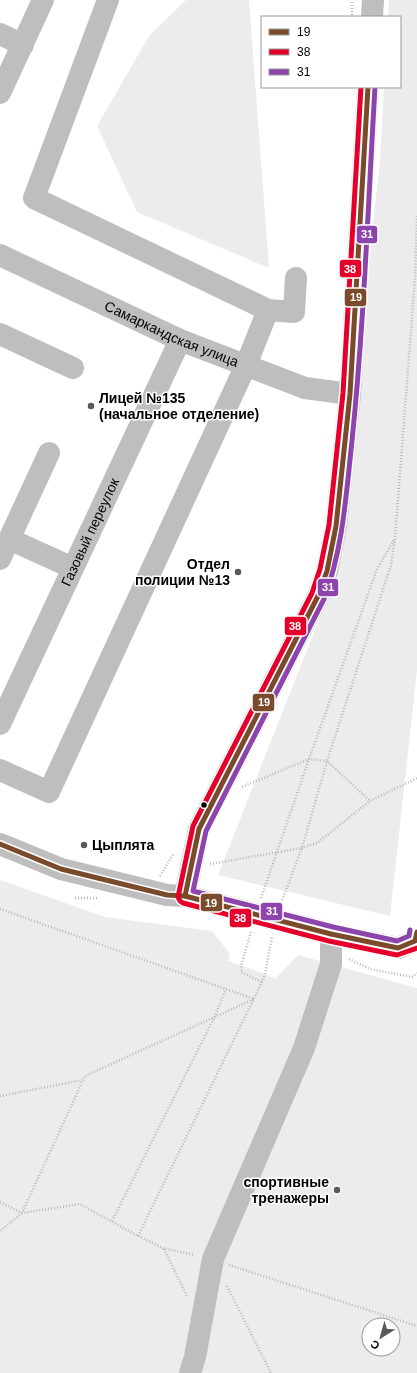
<svg xmlns="http://www.w3.org/2000/svg" width="417" height="1373" viewBox="0 0 417 1373" font-family="Arial,sans-serif">
  <style>
    .green { fill: #ececec; fill-rule: evenodd }
    .lines { fill: none; stroke-linecap: round; stroke-linejoin: round }
    .path { stroke: #b9b9b9; stroke-width: 2.5; stroke-dasharray: 1 2; stroke-linecap: butt }
    .minor { stroke: #bebebe; stroke-width: 22 }
    .bus-1-casing { stroke: #fff; stroke-width: 8 }
    .bus-2-casing { stroke: #fff; stroke-width: 8 }
    .bus-3-casing { stroke: #fff; stroke-width: 8 }
    .bus-1 { stroke: #7a4b2a; stroke-width: 5 }
    .bus-2 { stroke: #e4002b; stroke-width: 5 }
    .bus-3 { stroke: #8e44ad; stroke-width: 5 }
    .poi-dot { fill: #595959; stroke: #fff; stroke-width: 1.5 }
    .bus-dot { fill: #000; stroke: #fff; stroke-width: 1.5 }
    .labels { text-anchor: middle; stroke-width: 3; stroke-linejoin: round; paint-order: stroke }
    .street-label { font-size: 14px; fill: #000; stroke: #fff }
    .poi-label { font-size: 14px; font-weight: bold; fill: #000; stroke: #fff; text-anchor: start }
    .line-badge { stroke: #fff; stroke-width: 1.5 }
    .badge-label { font-size: 11px; text-anchor: middle; font-weight: bold; fill: #fff }
  </style>
  <rect width="100%" height="100%" fill="#fff"/>
  <g class="green">
    <path d="M186 0H249L269 268 137 212 97 126 149 36Z"/>
    <path d="M389 0H417V670L390 916 218 875 334 582 380 161 384 87H400V17H388Z"/>
    <path d="M0 880 105 917 212 931 230 954 228 961 265 974 275 979 298 955 417 988V1373H0ZM369 1325H393V1349H369Z"/>
  </g>
  <g class="lines">
    <g class="path">
      <path d="M352 15V0"/>
      <path d="M242 787 309 759 327 761 370 801"/>
      <path d="M210 864 302 848 317 843 370 801 417 778"/>
      <path d="M160 876 174 853"/>
      <path d="M75 898H98"/>
      <path d="M261 898 309 759 377 569 394 540"/>
      <path d="M281 903 302 848 327 761 391 565 395 538 415 278 417 216"/>
      <path d="M0 909 254 999 85 1076 22 1213 0 1231"/>
      <path d="M251 932 241 966V972L262 982"/>
      <path d="M349 959 370 969 412 977 417 973"/>
      <path d="M0 1096 83 1080"/>
      <path d="M0 1202 22 1213 80 1204 138 1236 163 1248 195 1255"/>
      <path d="M112 1221 214 1018 226 989"/>
      <path d="M138 1236 262 982 265 974 272 937"/>
      <path d="M164 1249 187 1296"/>
      <path d="M229 1265 417 1326"/>
      <path d="M227 1286 271 1373"/>
    </g>
    <g class="minor">
      <path d="M372 17 373 0"/>
      <path d="M0 34 23 45"/>
      <path d="M0 93 43 0"/>
      <path id="s1" d="M0 255 180 340 305 388 350 394"/>
      <path d="M268 310 294 312 296 278"/>
      <path d="M0 334 73 368"/>
      <path d="M9 539 73 568"/>
      <path d="M0 559 49 453"/>
      <path id="s2" d="M0 724 180 340"/>
      <path d="M0 770 49 792 246 365 268 310 34 198 108 0"/>
      <path d="M0 844 61 869 167 895 185 896 331 934 398 948 415 941"/>
      <path d="M185 896 199 829 318 596 327 571 336 526 350 394 368 87"/>
      <path d="M190 1373 195 1357 213 1259 304 1048 331 964V934"/>
    </g>
    <defs>
      <g id="bus-1">
        <path d="M0 844 61 869 167 895 185 896 331 934 398 948 415 941 417 932"/>
        <path d="M185 896 199 829 318 596 327 571 336 526 350 394 368 87"/>
      </g>
      <path id="bus-2" d="M361 87 343 393 329 525 320 569 312 593 193 826 178 897 180 901 183 903 329 941 397 955 417 948"/>
      <path id="bus-3" d="M375 87C368 205 364 324 352 441 346 495 343 549 324 599L206 831 193 891 333 927 397 941 409 936 410 930"/>
    </defs>
    <use href="#bus-1" class="bus-1-casing"/>
    <use href="#bus-2" class="bus-2-casing"/>
    <use href="#bus-3" class="bus-3-casing"/>
    <use href="#bus-1" class="bus-1"/>
    <use href="#bus-2" class="bus-2"/>
    <use href="#bus-3" class="bus-3"/>
  </g>
  <g class="poi-dot">
    <circle cx="91" cy="406" r="4"/>
    <circle cx="238" cy="572" r="4"/>
    <circle cx="84" cy="845" r="4"/>
    <circle cx="337" cy="1190" r="4"/>
  </g>
  <circle class="bus-dot" cx="204" cy="805" r="3.5"/>
  <g class="labels">
    <g class="street-label">
      <text dy="5" stroke="none"><textPath href="#s1" startOffset="189">Самаркандская улица</textPath></text>
      <text dy="5" stroke="none"><textPath href="#s2" startOffset="212">Газовый переулок</textPath></text>
    </g>
    <g class="poi-label">
      <text x="99" y="403">Лицей №135<tspan x="99" dy="16">(начальное отделение)</tspan></text>
      <text x="230" y="569" text-anchor="end">Отдел<tspan x="230" dy="16">полиции №13</tspan></text>
      <text x="92" y="850">Цыплята</text>
      <text x="329" y="1187" text-anchor="end">спортивные<tspan x="329" dy="16">тренажеры</tspan></text>
    </g>
  </g>
  <g class="line-badge">
    <rect x="356" y="225" width="22" height="19" rx="4" fill="#8e44ad"/>
    <rect x="339" y="259" width="23" height="19" rx="4" fill="#e4002b"/>
    <rect x="344" y="288" width="23" height="19" rx="4" fill="#7a4b2a"/>
    <rect x="317" y="578" width="22" height="19" rx="4" fill="#8e44ad"/>
    <rect x="284" y="616" width="23" height="20" rx="4" fill="#e4002b"/>
    <rect x="252" y="693" width="23" height="19" rx="4" fill="#7a4b2a"/>
    <rect x="200" y="893" width="23" height="19" rx="4" fill="#7a4b2a"/>
    <rect x="260" y="902" width="23" height="19" rx="4" fill="#8e44ad"/>
    <rect x="229" y="908" width="23" height="20" rx="4" fill="#e4002b"/>
  </g>
  <g class="badge-label">
    <text x="367" y="238">31</text>
    <text x="350" y="273">38</text>
    <text x="356" y="301">19</text>
    <text x="328" y="591">31</text>
    <text x="295" y="630">38</text>
    <text x="264" y="706">19</text>
    <text x="211" y="907">19</text>
    <text x="272" y="915">31</text>
    <text x="240" y="922">38</text>
  </g>
  <rect x="261" y="16" width="140" height="72" fill="#ffffff" stroke="#999999"/>
  <rect x="269" y="29" width="20" height="6" fill="#7a4b2a" stroke="#999999"/>
  <text x="297" y="36" font-size="12" fill="#000000">19</text>
  <rect x="269" y="49" width="20" height="6" fill="#e4002b" stroke="#999999"/>
  <text x="297" y="56" font-size="12" fill="#000000">38</text>
  <rect x="269" y="69" width="20" height="6" fill="#8e44ad" stroke="#999999"/>
  <text x="297" y="76" font-size="12" fill="#000000">31</text>
  <g transform="translate(381 1337) rotate(217)"><circle r="19" fill="#ffffff" stroke="#999999"/>
  <path d="M0-3L7 15L0 10L-7 15Z" fill="#595959"/>
  <text y="-6" font-size="11" font-weight="bold" text-anchor="middle" fill="#000000">С</text>
  </g>
</svg>
